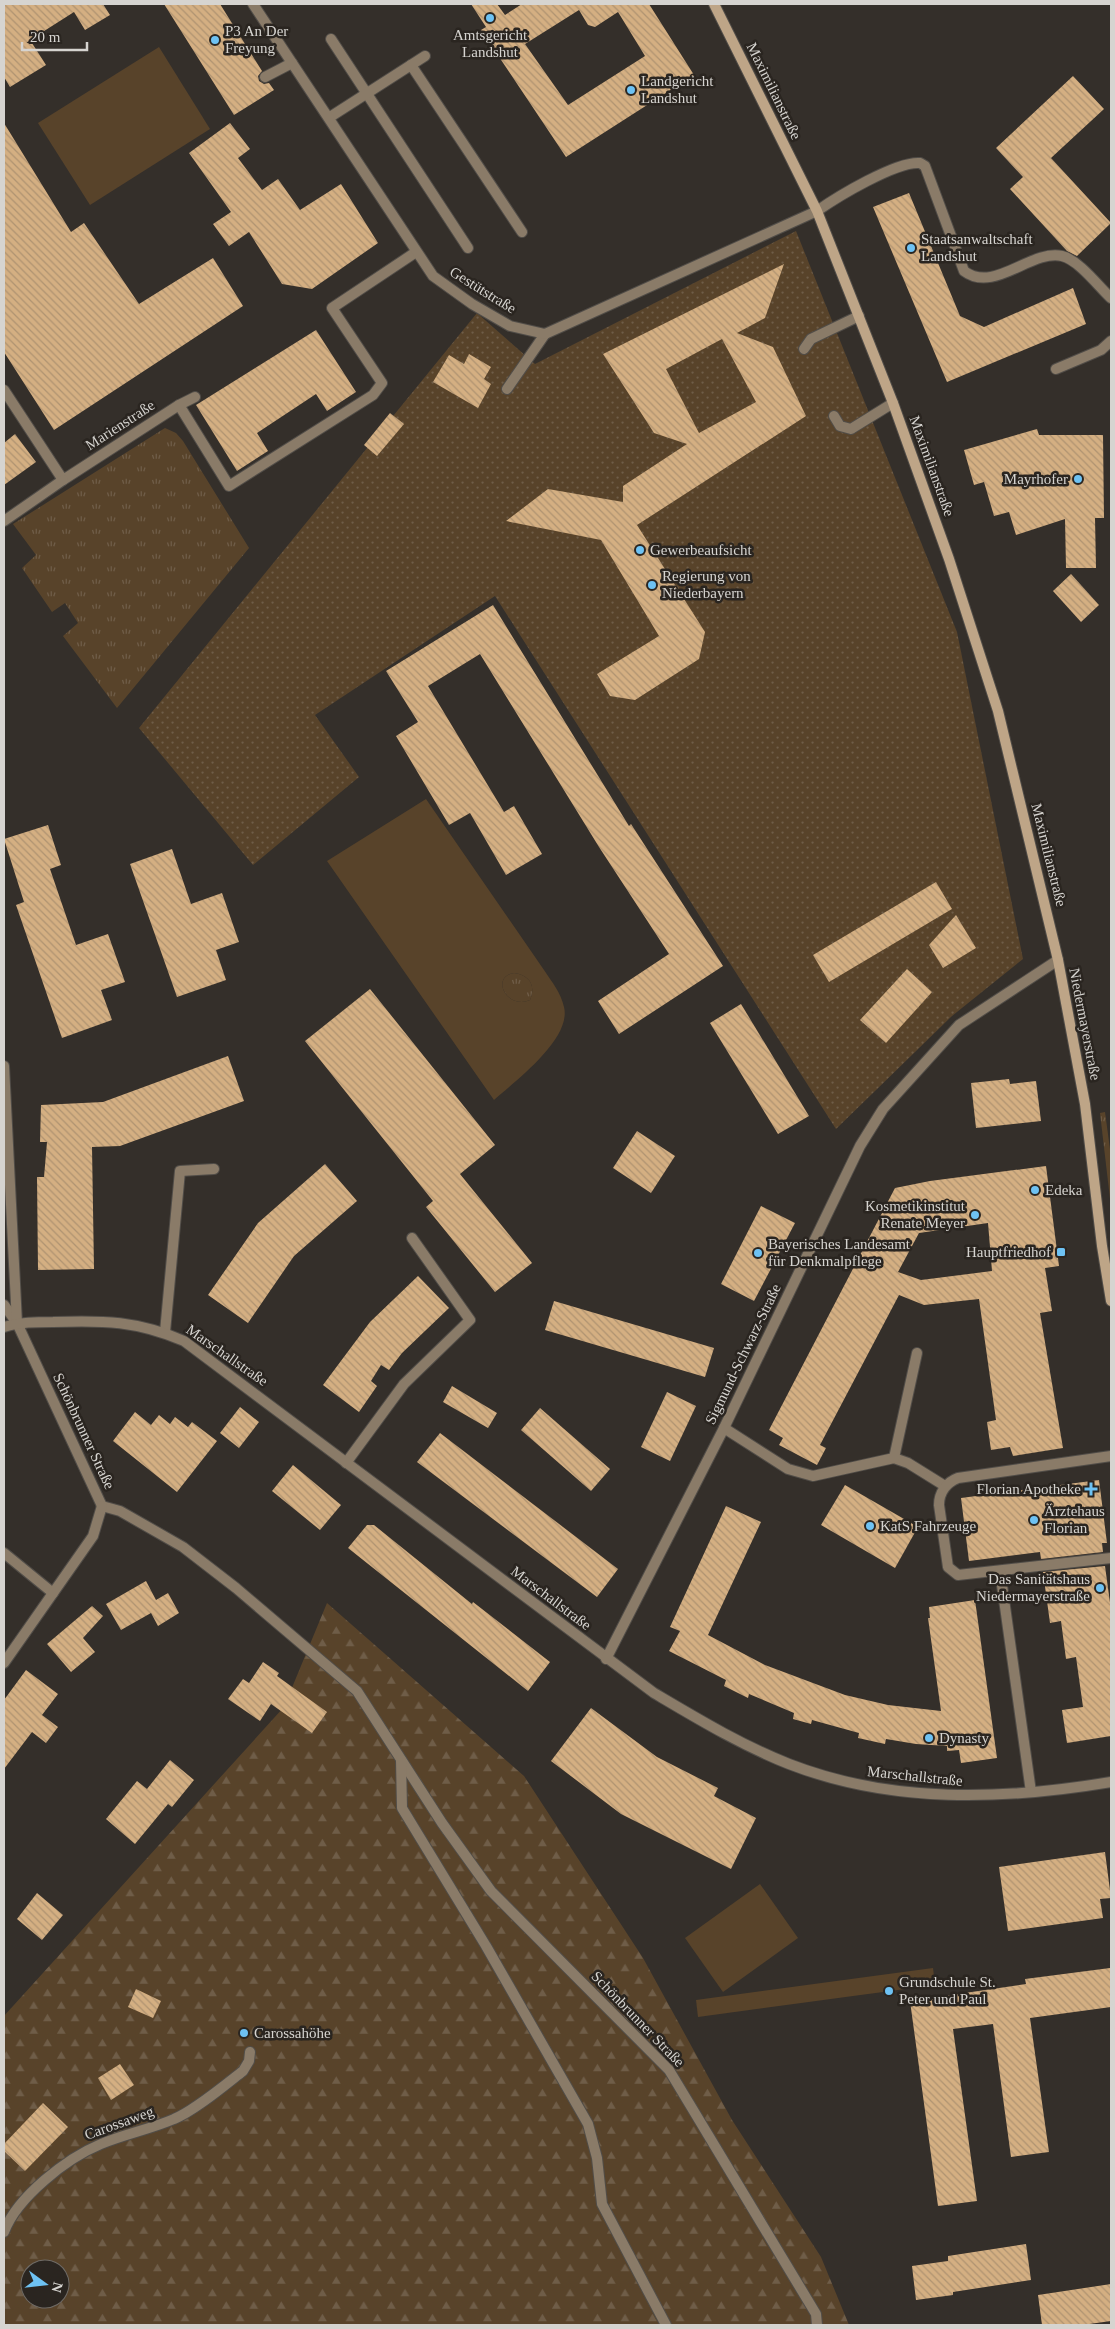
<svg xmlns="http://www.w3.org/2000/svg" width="1115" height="2329" viewBox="0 0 1115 2329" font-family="'Times New Roman',serif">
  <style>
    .grass { fill: url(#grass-tufts) }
    .forest { fill: url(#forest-firs); fill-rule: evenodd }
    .park { fill: url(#park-dots) }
    .pitch { fill: #58432a; fill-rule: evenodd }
    .building { fill: url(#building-back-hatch); fill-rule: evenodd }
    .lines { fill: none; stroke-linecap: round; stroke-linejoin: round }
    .lane-casing { stroke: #514d48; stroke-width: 12 }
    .street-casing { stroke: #514d48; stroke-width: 12 }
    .secondary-casing { stroke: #514d48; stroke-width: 12 }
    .lane { stroke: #8a7b68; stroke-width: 10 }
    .street { stroke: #8a7b68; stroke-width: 10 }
    .secondary { stroke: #bea587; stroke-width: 10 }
    .poi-dot { fill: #6ec2f3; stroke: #2a2520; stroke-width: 2 }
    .labels { text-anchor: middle; stroke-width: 5; stroke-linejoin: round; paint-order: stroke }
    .poi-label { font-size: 15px; fill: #d6d4d0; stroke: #2a2520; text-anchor: start }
    .street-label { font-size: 15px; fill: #d6d4d0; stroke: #2a2520 }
  </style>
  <defs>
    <pattern id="grass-tufts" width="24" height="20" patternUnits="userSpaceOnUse" patternTransform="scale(1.25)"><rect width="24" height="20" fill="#58432a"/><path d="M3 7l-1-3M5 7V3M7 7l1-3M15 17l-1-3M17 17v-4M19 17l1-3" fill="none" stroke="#6f5d48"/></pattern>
    <pattern id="forest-firs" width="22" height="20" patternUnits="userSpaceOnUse" patternTransform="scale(1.25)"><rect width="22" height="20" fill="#58432a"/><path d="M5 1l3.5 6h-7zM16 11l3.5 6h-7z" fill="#6f5d48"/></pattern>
    <pattern id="park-dots" width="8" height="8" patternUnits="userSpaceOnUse" patternTransform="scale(1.25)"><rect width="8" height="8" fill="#58432a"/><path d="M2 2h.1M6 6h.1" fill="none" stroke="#6f5d48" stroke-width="1.8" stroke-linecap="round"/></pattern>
    <pattern id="building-back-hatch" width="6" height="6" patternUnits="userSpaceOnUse" patternTransform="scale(1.25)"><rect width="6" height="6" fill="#d4af82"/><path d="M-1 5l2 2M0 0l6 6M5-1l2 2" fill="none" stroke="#af9371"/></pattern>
  </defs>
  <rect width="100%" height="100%" fill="#342f2a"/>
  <g class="grass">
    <path d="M165 428 176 433 183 441 249 548 117 708 63 636 78 623 65 603 52 612 22 568 36 555 13 524Z"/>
    <path d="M514 973C530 975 536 986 530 1000 507 1010 490 977 514 973Z"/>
    <path d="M1105 1112 1111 1157V1207L1100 1113Z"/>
  </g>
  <path class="forest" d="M327 1603 524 1776 643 1958 732 2120 821 2257 849 2325H4V2016L284 1707ZM30 2269H60V2299H30Z"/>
  <path class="park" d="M796 231 957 632 1023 959 952 1016 836 1129 495 596 315 715 359 777 253 865 139 728 477 313 535 364Z"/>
  <g class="pitch">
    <path d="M159 47 210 129 90 205 38 123Z"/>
    <path d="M426 799 544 970C552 982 561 993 564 1007 572 1039 514 1082 494 1100L327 861ZM514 973C530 975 536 986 530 1000 507 1010 490 977 514 973Z"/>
    <path d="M760 1884 798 1938 723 1992 685 1938Z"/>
    <path d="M933 1968 935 1985 698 2017 696 2000Z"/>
  </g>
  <g class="building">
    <path d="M4 4H103L110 15 85 30 74 12 30 40 46 65 10 87 4 77Z"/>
    <path d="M164 4H220L262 71 258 76 259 81 264 84 269 83 274 90 234 115Z"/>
    <path d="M471 4H497L505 15 522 4H649L694 75 566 157 481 30 486 27ZM579 10 588 25 595 27 618 12 645 56 568 105 525 44Z"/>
    <path d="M1073 76 1104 109 1051 158 1111 223 1077 256 1067 251 1010 189 1023 177 996 148Z"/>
    <path d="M4 123 71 232 84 223 139 304 213 258 243 306 54 430 4 352Z"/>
    <path d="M230 123 250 149 238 158 262 190 278 179 300 210 341 184 378 243 312 289 282 284 249 232 229 246 213 224 231 212 189 153Z"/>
    <path d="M909 193 960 316 984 327 1073 288 1086 324 947 382 873 207Z"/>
    <path d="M784 264 765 318 737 333 773 347 806 416 637 525 705 632 699 659 635 700 610 696 597 674 659 636 601 540 506 521 548 489 623 502V486L687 444 654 433 603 354ZM722 339 756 402 699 433 666 369Z"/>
    <path d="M316 330 356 392 327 411 316 394 257 433 268 451 237 471 196 405Z"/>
    <path d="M469 354 491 367 484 379 491 384 478 408 433 382 449 355 464 364Z"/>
    <path d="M390 413 404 424 377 456 364 445Z"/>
    <path d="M1037 429 1039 435H1103L1104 518H1095L1096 568H1066L1065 519 1016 535 1009 512 994 516 984 482 974 485 964 450Z"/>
    <path d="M15 434 36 462 4 485V443Z"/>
    <path d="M1071 574 1099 605 1081 622 1053 591Z"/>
    <path d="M493 605 629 826 631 824 723 966 619 1034 598 1001 669 954 599 847 480 654 428 686 504 812 514 806 542 854 506 875 470 813 449 825 396 736 418 722 386 671Z"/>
    <path d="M48 825 61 865 50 869 76 945 108 934 125 982 101 990 112 1020 62 1038 16 905 24 902 4 839Z"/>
    <path d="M172 849 191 904 222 893 239 942 216 950 226 980 177 997 130 864Z"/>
    <path d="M936 882 952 909 829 982 813 955Z"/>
    <path d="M956 915 976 948 943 968 929 945Z"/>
    <path d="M907 969 932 992 886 1043 860 1020Z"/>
    <path d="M370 989 495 1145 460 1174 532 1263 495 1292 426 1207 433 1201 305 1041Z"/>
    <path d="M741 1004 809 1116 778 1134 710 1023Z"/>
    <path d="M228 1056 244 1101 120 1146 92 1147 94 1269 38 1270 37 1177H44L47 1142H40L41 1105 103 1102Z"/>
    <path d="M1009 1079 1010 1084 1036 1081 1041 1121 976 1128 971 1083Z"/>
    <path d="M637 1131 675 1156 651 1193 613 1168Z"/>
    <path d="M325 1164 357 1201 294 1256 248 1323 208 1295 258 1223Z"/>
    <path d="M1046 1166 1059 1266 1045 1268 1052 1311 1040 1313 1063 1448 1013 1456 1010 1447 991 1450 987 1422 996 1420 979 1299 924 1305 899 1295 820 1445 826 1448 817 1465 779 1445 783 1438 769 1430 895 1188 930 1181ZM988 1223 992 1271 921 1280 898 1272 919 1233Z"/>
    <path d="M761 1206 795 1223 754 1301 721 1284Z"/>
    <path d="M418 1276 449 1308 402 1353 389 1370 381 1365 371 1381 377 1386 359 1412 323 1385 370 1322Z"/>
    <path d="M554 1301 714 1348 705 1377 545 1330Z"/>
    <path d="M452 1386 497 1413 488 1428 443 1402Z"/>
    <path d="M667 1392 696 1406 670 1461 641 1447Z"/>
    <path d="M240 1407 259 1422 239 1448 220 1433Z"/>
    <path d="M540 1408 610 1469 591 1491 521 1430Z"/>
    <path d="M135 1412 151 1425 159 1415 170 1424 175 1417 188 1427 192 1422 217 1441 177 1492 113 1441Z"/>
    <path d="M440 1433 618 1569 597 1597 417 1462Z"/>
    <path d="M293 1465 341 1505 320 1530 272 1491Z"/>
    <path d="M1099 1480 1107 1543H1102L1103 1552 1041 1559 1040 1552 969 1561 961 1498Z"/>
    <path d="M845 1485 918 1527 895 1568 821 1525Z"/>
    <path d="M726 1506 761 1522 708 1635 765 1665 845 1695 888 1705 941 1711 928 1618H930L929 1607 975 1600 997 1758 961 1763 959 1750 947 1751V1746L916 1744 886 1739 885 1744 858 1738 859 1733 812 1720 811 1724 793 1719 794 1713 749 1694 748 1698 724 1686 726 1680 669 1651 680 1631 670 1627Z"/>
    <path d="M367 1525H374L472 1604 473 1602 550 1662 528 1691 348 1548Z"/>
    <path d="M1105 1566 1111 1610V1736L1067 1743 1062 1710 1083 1707 1076 1657 1066 1659 1061 1621 1050 1623 1043 1572Z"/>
    <path d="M146 1581 156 1600 168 1593 179 1613 158 1626 151 1613 121 1630 106 1604Z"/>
    <path d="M92 1606 103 1616 83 1638 95 1652 71 1672 47 1644Z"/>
    <path d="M263 1662 279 1673 277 1676 327 1712 312 1733 271 1704 260 1721 228 1699 243 1679 249 1683Z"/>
    <path d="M26 1670 58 1694 42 1715 58 1727 46 1743 32 1732 4 1769V1700Z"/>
    <path d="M591 1708 657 1757 718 1788 714 1796 756 1818 731 1869 621 1814 551 1761Z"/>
    <path d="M170 1760 194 1780 172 1807 168 1804 135 1844 106 1819 137 1781 147 1789Z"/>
    <path d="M1105 1852 1111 1898 1100 1899 1103 1918 1008 1931 999 1867Z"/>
    <path d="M37 1893 63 1915 42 1940 17 1919Z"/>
    <path d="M1110 1968 1111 2007 1030 2018 1049 2152 1011 2157 993 2024 953 2029 977 2201 938 2206 910 2001 1026 1984 1025 1979Z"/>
    <path d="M136 1989 161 2001 153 2018 128 2007Z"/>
    <path d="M120 2064 134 2085 111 2100 98 2078Z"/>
    <path d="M43 2103 68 2127 25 2171 4 2151V2144Z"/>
    <path d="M1026 2244 1031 2280 953 2292V2295L916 2300 912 2266 948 2261V2256Z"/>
    <path d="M1111 2284V2321L1082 2325H1042L1038 2295Z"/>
  </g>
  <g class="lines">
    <defs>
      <g id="lane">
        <path d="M331 39 468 248"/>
        <path d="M411 65 522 232"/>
        <path d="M265 77 292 63"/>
        <path d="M330 117 425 56"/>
        <path d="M817 211C837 197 896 161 920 163L925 166 964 271C994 294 1031 249 1062 256 1079 260 1099 287 1111 298"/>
        <path d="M804 349 811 339 859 316"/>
        <path d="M1056 369 1101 350 1111 341"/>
        <path d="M507 389 545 334"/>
        <path d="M179 405 229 486 373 395 382 383 332 308 416 252"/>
        <path d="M834 416 840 426 851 429 893 403"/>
        <path d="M4 1305 17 1323"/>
        <path d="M165 1332 180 1171 214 1169"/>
        <path d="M724 1428 788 1469 813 1476 894 1458 908 1463 945 1486"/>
        <path d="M1111 1456 958 1478C947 1482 939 1492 939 1505L948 1567 958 1575 1111 1558"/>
        <path d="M894 1458 917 1353"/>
        <path d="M346 1463 404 1384 470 1320 412 1238"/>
        <path d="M4 1553 53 1593"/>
        <path d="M1000 1571 1031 1792"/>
      </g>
      <g id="street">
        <path d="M253 4 433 276 472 304 510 326 545 334 817 211"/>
        <path d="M4 390 63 480 179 405 195 397"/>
        <path d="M4 521 63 480"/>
        <path d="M4 1066 17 1323 102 1506"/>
        <path d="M4 1327C20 1322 36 1322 53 1322 103 1320 138 1321 184 1341L654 1693C698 1719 741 1745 789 1764 892 1804 1003 1800 1111 1782"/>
        <path d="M102 1506 120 1511 183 1547 236 1588 357 1691 442 1823 491 1891 669 2070 816 2314 817 2325"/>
        <path d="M606 1659 724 1428 860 1146 883 1109 959 1025 1058 960"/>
        <path d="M4 1663 93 1536 102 1506"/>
        <path d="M401 1760 402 1808 486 1946 588 2124 597 2158 602 2204 666 2325"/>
        <path d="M4 2232C17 2197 67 2158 101 2144 125 2134 151 2129 174 2119 194 2111 225 2085 243 2071L249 2061 250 2052"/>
      </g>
      <path id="secondary" d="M714 4 817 211 893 403 949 559 998 711 1058 960 1085 1104 1102 1246 1111 1301"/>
    </defs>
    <use href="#lane" class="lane-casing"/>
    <use href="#street" class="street-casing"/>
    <use href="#secondary" class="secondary-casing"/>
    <use href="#lane" class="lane"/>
    <use href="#street" class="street"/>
    <use href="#secondary" class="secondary"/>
  </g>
  <g class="poi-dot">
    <circle cx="490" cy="18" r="5"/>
    <circle cx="215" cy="40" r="5"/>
    <circle cx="631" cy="90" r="5"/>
    <circle cx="911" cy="248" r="5"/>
    <circle cx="1078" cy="479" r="5"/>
    <circle cx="640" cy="550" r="5"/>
    <circle cx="652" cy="585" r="5"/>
    <circle cx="1035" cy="1190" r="5"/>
    <circle cx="975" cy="1215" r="5"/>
    <rect x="1056" y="1247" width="10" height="10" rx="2.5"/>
    <circle cx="758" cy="1253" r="5"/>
    <path d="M1088.5 1481.5h5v5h5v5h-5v5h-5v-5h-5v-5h5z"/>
    <circle cx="1034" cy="1520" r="5"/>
    <circle cx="870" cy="1526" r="5"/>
    <circle cx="1100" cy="1588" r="5"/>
    <circle cx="929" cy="1738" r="5"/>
    <circle cx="889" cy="1991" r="5"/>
    <circle cx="244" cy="2033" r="5"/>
  </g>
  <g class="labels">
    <g class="poi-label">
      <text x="225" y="36">P3 An Der<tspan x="225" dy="17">Freyung</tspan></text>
      <text x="490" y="40" text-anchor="middle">Amtsgericht<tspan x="490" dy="17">Landshut</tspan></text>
      <text x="641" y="86">Landgericht<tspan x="641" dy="17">Landshut</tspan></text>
      <text x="921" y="244">Staatsanwaltschaft<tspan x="921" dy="17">Landshut</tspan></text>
      <text x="1068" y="484" text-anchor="end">Mayrhofer</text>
      <text x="650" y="555">Gewerbeaufsicht</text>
      <text x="662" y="581">Regierung von<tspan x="662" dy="17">Niederbayern</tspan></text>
      <text x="1045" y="1195">Edeka</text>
      <text x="965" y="1211" text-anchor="end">Kosmetikinstitut<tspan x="965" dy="17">Renate Meyer</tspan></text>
      <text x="768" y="1249">Bayerisches Landesamt<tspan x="768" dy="17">für Denkmalpflege</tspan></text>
      <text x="1051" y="1257" text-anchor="end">Hauptfriedhof</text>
      <text x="1081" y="1494" text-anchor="end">Florian Apotheke</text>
      <text x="1044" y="1516">Ärztehaus<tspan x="1044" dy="17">Florian</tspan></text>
      <text x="880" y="1531">KatS Fahrzeuge</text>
      <text x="1090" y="1584" text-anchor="end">Das Sanitätshaus<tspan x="1090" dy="17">Niedermayerstraße</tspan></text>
      <text x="939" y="1743">Dynasty</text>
      <text x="899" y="1987">Grundschule St.<tspan x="899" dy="17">Peter und Paul</tspan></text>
      <text x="254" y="2038">Carossahöhe</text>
    </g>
    <g class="street-label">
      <text transform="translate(774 91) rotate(64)" y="5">Maximilianstraße</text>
      <text transform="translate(483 290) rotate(32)" y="5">Gestütstraße</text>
      <text transform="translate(120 425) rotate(-33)" y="5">Marienstraße</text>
      <text transform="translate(932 466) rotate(70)" y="5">Maximilianstraße</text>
      <text transform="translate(1049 855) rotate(76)" y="5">Maximilianstraße</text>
      <text transform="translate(1085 1024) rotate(79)" y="5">Niedermayerstraße</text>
      <text transform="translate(743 1354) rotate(-64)" y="5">Sigmund-Schwarz-Straße</text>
      <text transform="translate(227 1355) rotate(35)" y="5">Marschallstraße</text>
      <text transform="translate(84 1431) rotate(65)" y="5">Schönbrunner Straße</text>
      <text transform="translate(551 1598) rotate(37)" y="5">Marschallstraße</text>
      <text transform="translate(915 1776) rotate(6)" y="5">Marschallstraße</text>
      <text transform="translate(638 2019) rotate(46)" y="5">Schönbrunner Straße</text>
      <text transform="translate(119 2123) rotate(-20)" y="5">Carossaweg</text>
    </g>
  </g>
  <rect width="1115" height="2329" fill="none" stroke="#d6d4d0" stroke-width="10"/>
  <g transform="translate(45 2284) rotate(105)"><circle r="24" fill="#2a2520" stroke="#6f6b66"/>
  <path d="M0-4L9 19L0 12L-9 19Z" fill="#6ec2f3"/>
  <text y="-8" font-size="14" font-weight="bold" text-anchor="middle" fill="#d6d4d0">N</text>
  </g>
  <path d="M22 42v8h65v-8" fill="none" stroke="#d6d4d0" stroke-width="2.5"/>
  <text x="30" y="42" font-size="15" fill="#d6d4d0" stroke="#2a2520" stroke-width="4" paint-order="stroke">20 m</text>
</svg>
